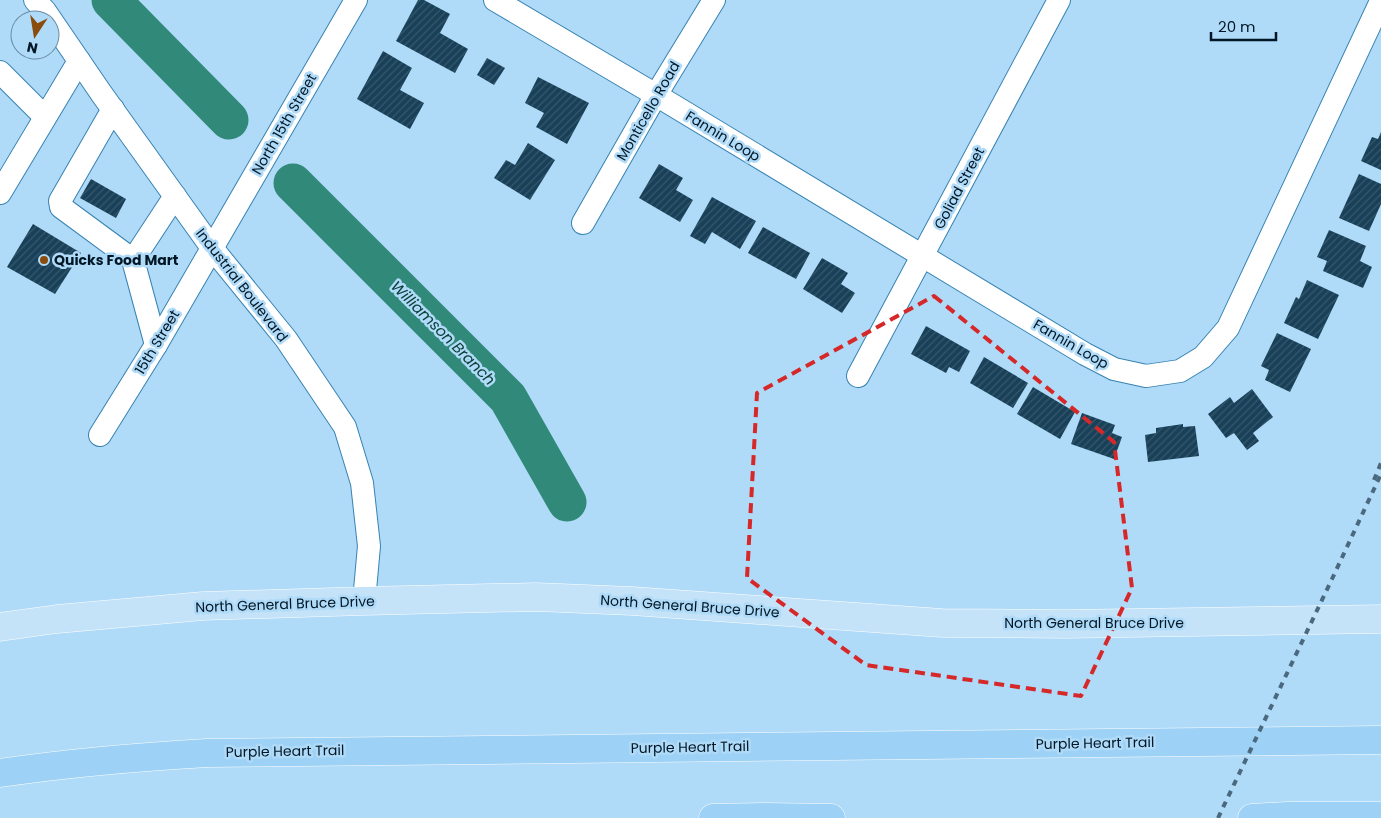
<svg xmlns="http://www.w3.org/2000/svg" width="1381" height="818" viewBox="0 0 1381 818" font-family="Poppins,sans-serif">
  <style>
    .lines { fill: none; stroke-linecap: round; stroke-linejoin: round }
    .river { stroke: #318979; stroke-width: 39 }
    .building { fill: url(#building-hatch) }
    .minor-casing { stroke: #3783b2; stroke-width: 24 }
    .major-casing { stroke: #fff; stroke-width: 29 }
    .highway-casing { stroke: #fff; stroke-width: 29 }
    .minor { stroke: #fff; stroke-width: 22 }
    .major { stroke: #c4e3f9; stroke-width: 28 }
    .highway { stroke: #9dd1f5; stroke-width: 28 }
    .rail { stroke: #4a697e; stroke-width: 4; stroke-dasharray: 6 6; stroke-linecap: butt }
    .marked { fill: none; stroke: #d62828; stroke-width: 4; stroke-dasharray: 10 6; stroke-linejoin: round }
    .poi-dot { fill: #894c0d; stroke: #afdaf8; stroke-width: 2 }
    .labels { text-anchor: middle; stroke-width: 5; stroke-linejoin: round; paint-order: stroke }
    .street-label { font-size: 14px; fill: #011725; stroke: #afdaf8 }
    .poi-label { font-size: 14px; font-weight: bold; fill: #011725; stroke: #afdaf8; text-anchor: start }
    .water-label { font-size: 15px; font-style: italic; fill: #0b4037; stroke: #afdaf8 }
  </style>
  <defs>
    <pattern id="building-hatch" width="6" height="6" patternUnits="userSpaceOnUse" patternTransform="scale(1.25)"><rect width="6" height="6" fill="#184058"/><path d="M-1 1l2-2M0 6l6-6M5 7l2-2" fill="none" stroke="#37586c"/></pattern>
  </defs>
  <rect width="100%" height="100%" fill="#afdaf8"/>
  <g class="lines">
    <g class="river">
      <path d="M111 0 229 120"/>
      <path d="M293 183 508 398 567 502"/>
    </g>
  </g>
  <g class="building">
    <path d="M418 0H424L450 14 440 33 468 49 455 73 396 41Z"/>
    <path d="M383 51 412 68 400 90 424 103 410 129 357 99Z"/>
    <path d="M487 58 505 68 494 85 477 75Z"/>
    <path d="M538 77 589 103 567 144 536 127 544 113 525 103Z"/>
    <path d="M1381 132V170L1361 161 1372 137 1378 139Z"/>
    <path d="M528 143 555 160 530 200 494 178 506 160 515 165Z"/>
    <path d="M659 164 683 178 676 190 693 200 680 222 639 198Z"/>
    <path d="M1359 174 1381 184V204L1369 231 1339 218Z"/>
    <path d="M91 179 126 199 116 218 80 198Z"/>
    <path d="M712 197 756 221 740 249 712 232 705 244 690 236Z"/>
    <path d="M33 224 81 253 55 294 7 267Z"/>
    <path d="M763 227 810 253 796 279 748 253Z"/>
    <path d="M1329 230 1366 246 1360 261 1372 267 1363 288 1323 271 1327 261 1317 257Z"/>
    <path d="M822 258 848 273 841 284 855 293 842 313 803 289Z"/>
    <path d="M1307 280 1339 295 1318 339 1284 323 1296 297 1299 299Z"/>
    <path d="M926 326 970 351 959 372 949 367 946 373 911 354Z"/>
    <path d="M1277 333 1311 349 1290 392 1265 380 1269 370 1261 366Z"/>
    <path d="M984 357 1028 383 1013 408 970 383Z"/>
    <path d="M1033 387 1075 412 1060 439 1017 414Z"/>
    <path d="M1252 389 1273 417 1253 433 1259 441 1247 450 1234 433 1226 438 1208 414 1230 397 1234 403Z"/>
    <path d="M1082 413 1115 425 1112 433 1122 437 1114 459 1071 444Z"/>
    <path d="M1183 424V427L1195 426 1199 456 1148 462 1145 435 1156 433V428Z"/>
  </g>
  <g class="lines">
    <defs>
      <g id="minor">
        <path d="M35 0 45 11 101 93 212 248 286 339 345 427 362 483 369 546 364 601"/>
        <path d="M495 0 656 95 1085 354 1114 369 1146 376 1180 371 1203 357 1228 328 1381 1"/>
        <path d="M0 72 45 117"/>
        <path d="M113 109 60 201 61 207 133 260 156 345"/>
        <path d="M0 193 79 61"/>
        <path d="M583 223 656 95 714 0"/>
        <path d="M133 260 175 196"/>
        <path d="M858 376 1059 0"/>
        <path d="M100 435 156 345 356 0"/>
      </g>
      <path id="major" d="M0 627 57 619 203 606 364 601 536 597 632 601 942 623 1065 624 1381 619"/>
      <g id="highway">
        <path d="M0 773C69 763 137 757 207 753L1381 740"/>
        <path d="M713 818 766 817 831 818"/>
        <path d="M1252 818 1287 816H1381"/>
      </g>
    </defs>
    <use href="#minor" class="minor-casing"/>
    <use href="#major" class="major-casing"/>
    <use href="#highway" class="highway-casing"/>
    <use href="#minor" class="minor"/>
    <use href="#major" class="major"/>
    <use href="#highway" class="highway"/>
    <g class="rail">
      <path d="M1374 480 1381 463"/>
      <path d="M1218 818 1332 579 1381 474"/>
    </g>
  </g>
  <path class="marked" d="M934 296 1114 442 1132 588 1081 696 866 665 747 578 757 393Z"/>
  <circle class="poi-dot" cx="44" cy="260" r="5"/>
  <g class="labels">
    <g class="street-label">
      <text transform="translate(648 111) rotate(-60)" y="5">Monticello Road</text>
      <text transform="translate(284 124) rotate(-60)" y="5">North 15th Street</text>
      <text transform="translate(723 136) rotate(31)" y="5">Fannin Loop</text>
      <text transform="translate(959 188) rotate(-62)" y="5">Goliad Street</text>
      <text transform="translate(242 285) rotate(52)" y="5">Industrial Boulevard</text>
      <text transform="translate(157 342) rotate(-59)" y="5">15th Street</text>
      <text transform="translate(1071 344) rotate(30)" y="5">Fannin Loop</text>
      <text transform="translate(285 604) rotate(-2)" y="5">North General Bruce Drive</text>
      <text transform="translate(690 606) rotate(4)" y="5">North General Bruce Drive</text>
      <text x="1094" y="628">North General Bruce Drive</text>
      <text transform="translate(1095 743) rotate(-1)" y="5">Purple Heart Trail</text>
      <text transform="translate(690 747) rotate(-1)" y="5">Purple Heart Trail</text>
      <text transform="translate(285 751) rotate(-1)" y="5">Purple Heart Trail</text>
    </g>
    <g class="poi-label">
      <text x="54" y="265">Quicks Food Mart</text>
    </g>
    <g class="water-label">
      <text transform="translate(443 333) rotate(45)" y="5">Williamson Branch</text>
    </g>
  </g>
  <g transform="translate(35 35) rotate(192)"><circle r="24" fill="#afdaf8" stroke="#698ca4"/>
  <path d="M0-4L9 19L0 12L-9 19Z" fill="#894c0d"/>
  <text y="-8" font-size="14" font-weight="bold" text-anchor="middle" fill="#011725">N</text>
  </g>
  <path d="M1211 32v8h65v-8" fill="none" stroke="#011725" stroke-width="2.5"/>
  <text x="1218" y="32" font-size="15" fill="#011725" stroke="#afdaf8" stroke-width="4" paint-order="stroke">20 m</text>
</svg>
